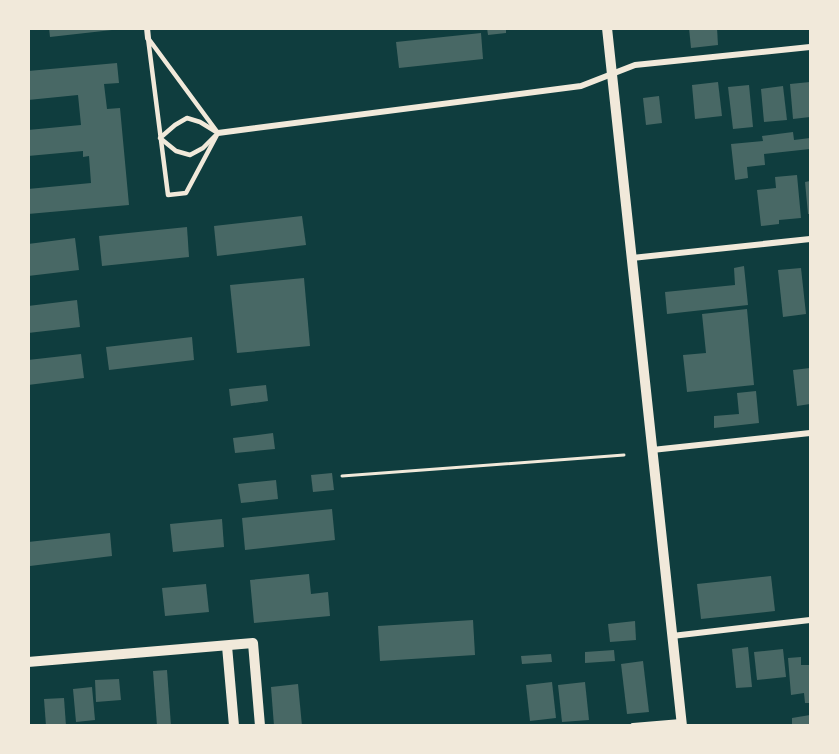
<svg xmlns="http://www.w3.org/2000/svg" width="839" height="754" viewBox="0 0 839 754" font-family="'Open Sans',sans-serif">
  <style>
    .building { fill: #486865 }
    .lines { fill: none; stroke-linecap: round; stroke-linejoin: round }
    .path { stroke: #f1e9da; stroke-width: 3 }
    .service { stroke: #f1e9da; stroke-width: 4.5 }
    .minor { stroke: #f1e9da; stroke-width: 6 }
    .tertiary { stroke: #f1e9da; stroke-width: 10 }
  </style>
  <rect width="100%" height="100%" fill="#0f3d3e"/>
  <g class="building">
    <path d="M49 28H112V30L50 37Z"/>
    <path d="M487 28H506V33L488 35Z"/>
    <path d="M689 28H717L718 45 691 48Z"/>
    <path d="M481 33 483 59 399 68 396 42Z"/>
    <path d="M117 63 119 83 104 84 107 109 120 108 129 205 28 214V189L91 183 89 156 83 157V151L28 156V130L81 125 78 95 28 100V71Z"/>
    <path d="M718 82 722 116 695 119 692 85Z"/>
    <path d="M810 82V117L793 119 790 84Z"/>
    <path d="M749 85 753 127 733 129 728 87Z"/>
    <path d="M783 86 787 120 764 122 761 89Z"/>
    <path d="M659 96 662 123 646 125 643 98Z"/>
    <path d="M793 132 794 140 810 138V149L764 154 765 165 747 167 748 178 735 180 731 144 763 141 762 136Z"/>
    <path d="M797 175 801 218 779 220V224L761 226 757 190 776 188 775 177Z"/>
    <path d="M810 181V214H808L805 182Z"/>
    <path d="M302 216 306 245 217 256 214 226Z"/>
    <path d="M187 227 189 257 102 266 99 236Z"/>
    <path d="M75 238 79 270 28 276V244Z"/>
    <path d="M744 266 748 305 667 314 665 292 735 285 734 268Z"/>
    <path d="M801 268 806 314 783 317 778 270Z"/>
    <path d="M304 278 310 346 237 353 230 285Z"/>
    <path d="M77 300 80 327 28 333V306Z"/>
    <path d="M747 309 754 385 687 392 683 355 706 353 702 314Z"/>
    <path d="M192 337 194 360 109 370 106 347Z"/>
    <path d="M81 354 84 378 28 385V360Z"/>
    <path d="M810 368V404L797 406 793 370Z"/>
    <path d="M266 385 268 401 231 406 229 389Z"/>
    <path d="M756 391 759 423 714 428V416L739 414 737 393Z"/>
    <path d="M273 433 275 449 235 453 233 438Z"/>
    <path d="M332 473 334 490 313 492 311 475Z"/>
    <path d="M276 480 278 499 241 503 238 484Z"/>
    <path d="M332 509 335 540 245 550 242 518Z"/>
    <path d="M222 519 224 547 173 552 170 524Z"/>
    <path d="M110 533 112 556 30 566 28 542Z"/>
    <path d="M309 574 311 594 328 592 330 616 254 623 250 580Z"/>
    <path d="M771 576 775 611 701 619 697 584Z"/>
    <path d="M206 584 209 612 165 616 162 588Z"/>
    <path d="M473 620 475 655 380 661 378 626Z"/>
    <path d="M635 621 636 640 610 642 608 624Z"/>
    <path d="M748 647 752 687 736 688 732 649Z"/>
    <path d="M783 649 786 677 757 680 754 652Z"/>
    <path d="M614 650 615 661 585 663V652Z"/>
    <path d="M551 654 552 662 522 664 521 656Z"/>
    <path d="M801 657V665H810V703H805L804 693 791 695 788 658Z"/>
    <path d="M643 661 649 712 627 714 621 664Z"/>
    <path d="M167 670 171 726H157L153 671Z"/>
    <path d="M119 679 121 700 96 702 95 680Z"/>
    <path d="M552 682 556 718 530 721 526 685Z"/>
    <path d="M585 682 589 720 562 722 558 685Z"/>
    <path d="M298 684 302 726H274L271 687Z"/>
    <path d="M92 687 95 720 76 722 73 689Z"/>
    <path d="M64 698 66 726H46L44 699Z"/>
    <path d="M810 715V726H792V718Z"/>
  </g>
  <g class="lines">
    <path class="path" d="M342 476 624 455"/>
    <g class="service">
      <path d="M148 38 218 133 186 193 168 195Z"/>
      <path d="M187 118 200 122 218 133 203 148 190 155 176 151 160 138 175 125Z"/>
    </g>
    <g class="minor">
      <path d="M147 28 148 38"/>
      <path d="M218 133 581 86 635 65 810 47"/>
      <path d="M632 258 810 239"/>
      <path d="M652 450 810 433"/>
      <path d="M672 636 810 620"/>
      <path d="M633 726 681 722"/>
    </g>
    <g class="tertiary">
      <path d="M607 28 682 726"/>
      <path d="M227 646 234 726"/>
      <path d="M28 662 253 643 260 726"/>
    </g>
  </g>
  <rect width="839" height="754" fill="none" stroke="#f1e9da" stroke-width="60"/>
</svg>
